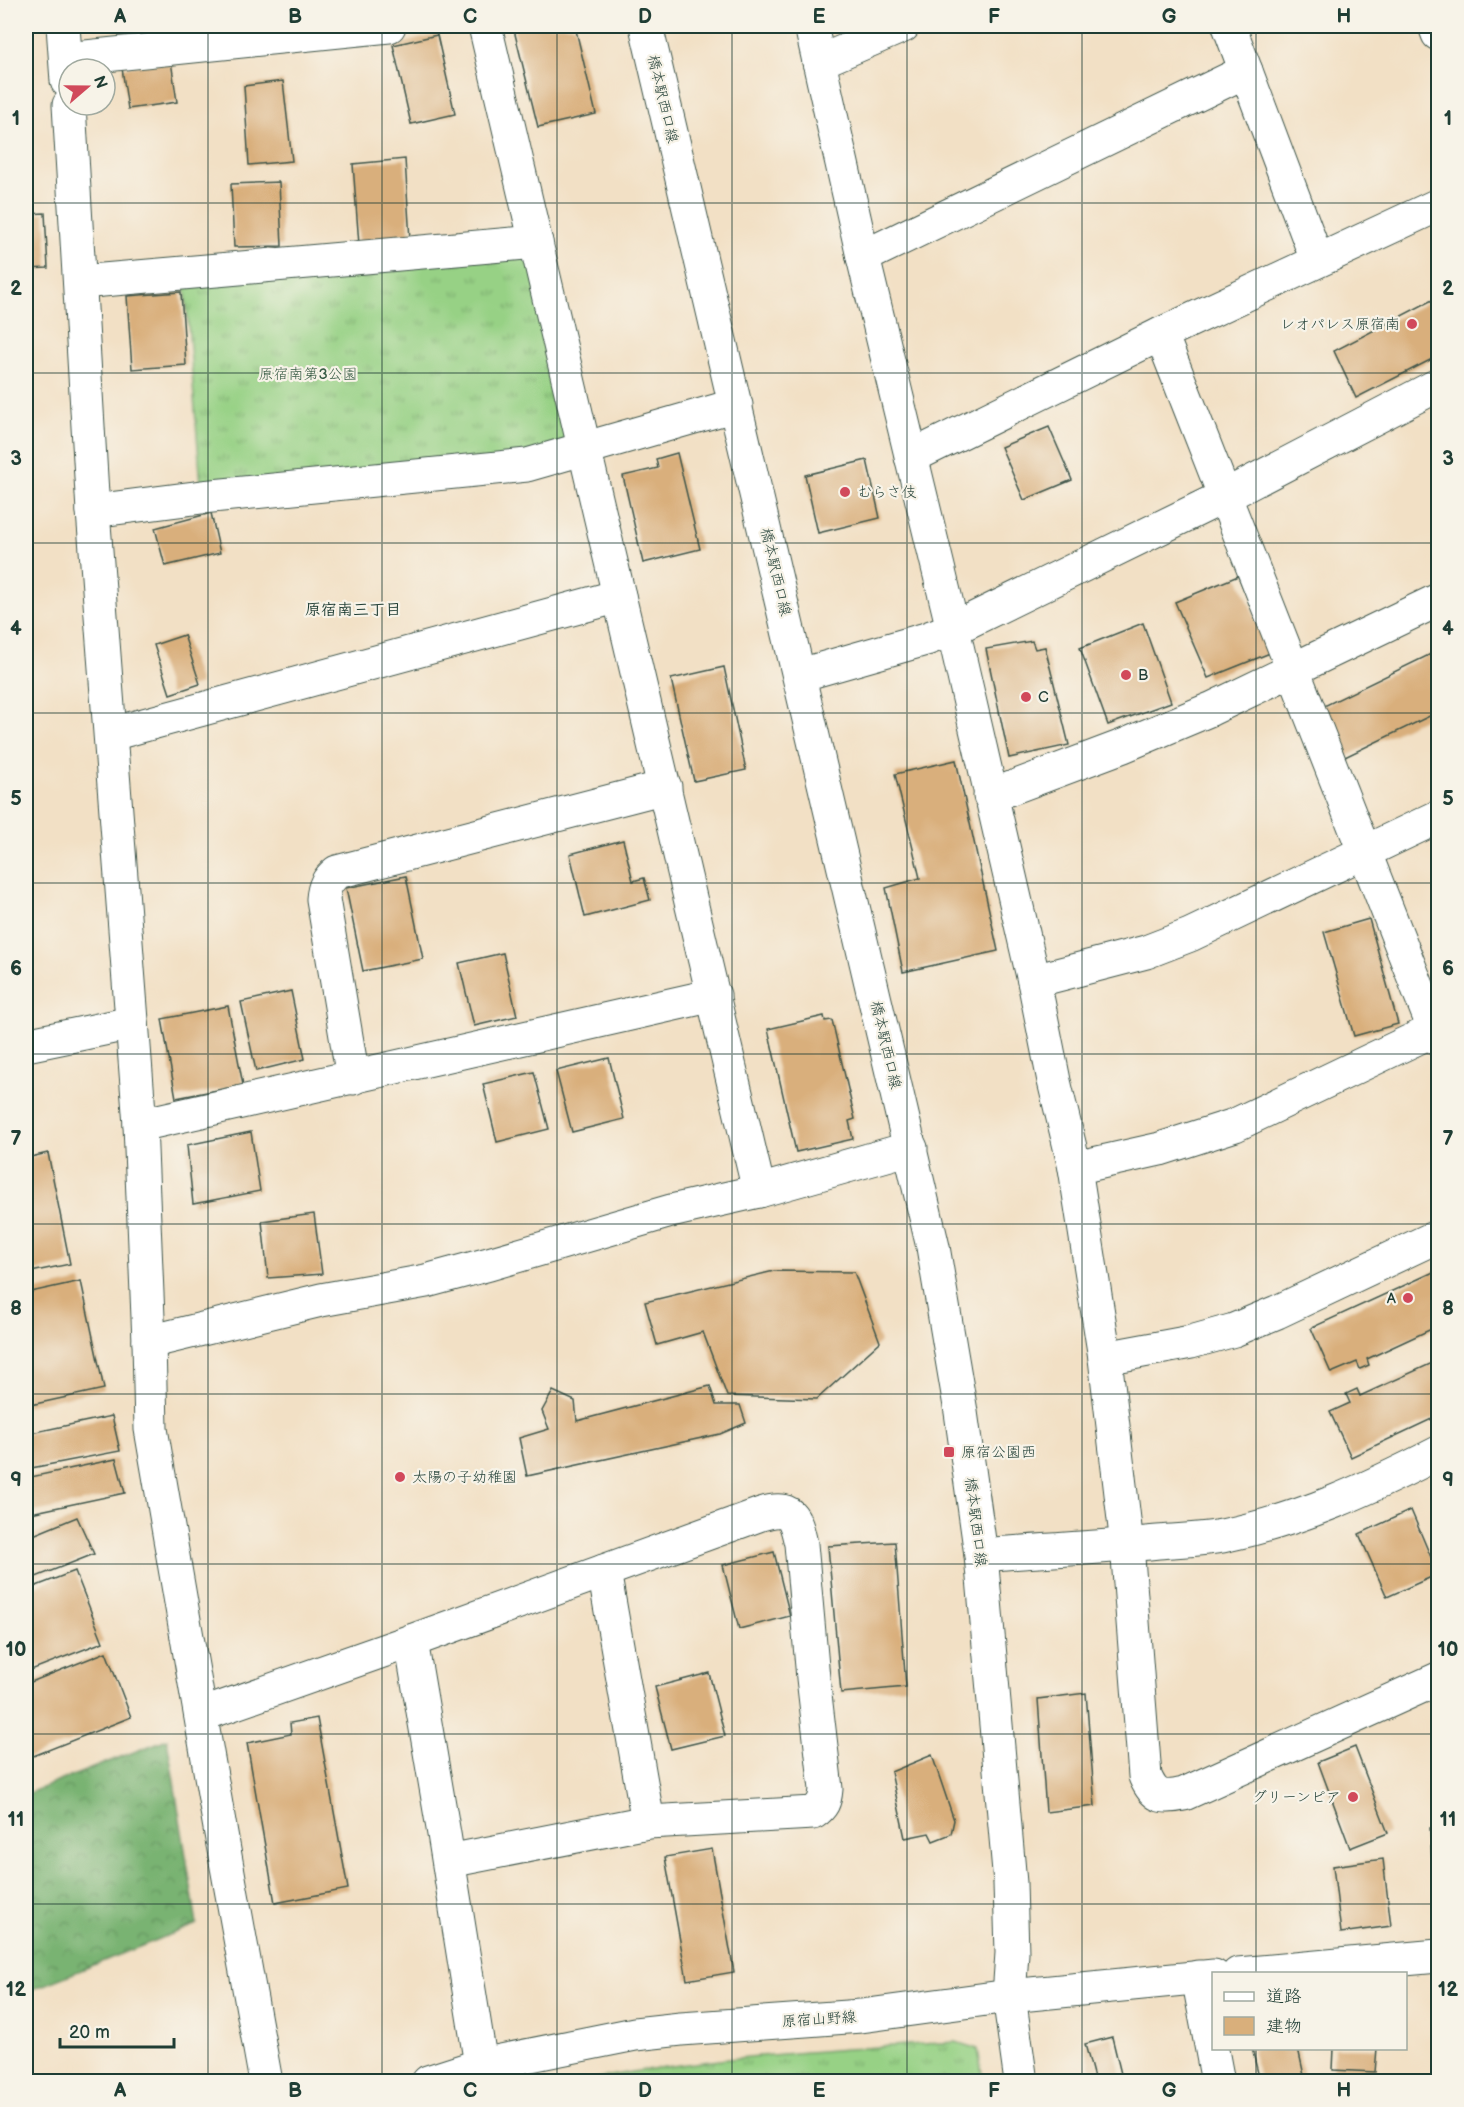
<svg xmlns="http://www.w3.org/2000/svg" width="1464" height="2107" viewBox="0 0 1464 2107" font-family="'Balsamiq Sans','Klee One',sans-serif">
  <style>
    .grass { fill: url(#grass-tufts); stroke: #5b875c; stroke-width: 1.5 }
    .forest { fill: url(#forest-crowns); stroke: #4c7853; stroke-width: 1.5 }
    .building { fill: #d9af7b }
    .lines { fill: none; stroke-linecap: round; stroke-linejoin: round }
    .minor-casing { stroke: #3f554a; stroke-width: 35 }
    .minor { stroke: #fff; stroke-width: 33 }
    .grid { fill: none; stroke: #1f3d34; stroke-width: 1.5; stroke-opacity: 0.55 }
    .poi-dot { fill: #d1495b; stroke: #f7f3e8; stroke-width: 2 }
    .labels { text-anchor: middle; stroke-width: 4.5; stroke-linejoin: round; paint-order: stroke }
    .street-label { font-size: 15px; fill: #1f3d34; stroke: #f7f3e8 }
    .poi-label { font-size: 15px; fill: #1f3d34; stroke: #f7f3e8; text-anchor: start }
    .park-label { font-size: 15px; fill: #375b44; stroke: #f7f3e8 }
    .neighbourhood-label { font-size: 16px; font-weight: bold; fill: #1f3d34; stroke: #f7f3e8 }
    .neatline { fill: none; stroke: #1f3d34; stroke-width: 2 }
    .grid-label { font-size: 20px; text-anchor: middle; font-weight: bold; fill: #1f3d34 }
  </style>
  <defs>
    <pattern id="grass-tufts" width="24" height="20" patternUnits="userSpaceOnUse" patternTransform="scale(1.5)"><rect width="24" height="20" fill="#97d185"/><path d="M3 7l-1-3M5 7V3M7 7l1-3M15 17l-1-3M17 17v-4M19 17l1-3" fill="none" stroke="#7bab6e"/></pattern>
    <pattern id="forest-crowns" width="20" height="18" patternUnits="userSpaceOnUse" patternTransform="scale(1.5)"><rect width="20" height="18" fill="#79b372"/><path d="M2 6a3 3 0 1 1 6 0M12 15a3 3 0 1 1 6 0" fill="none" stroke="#63935e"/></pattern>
  </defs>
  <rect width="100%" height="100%" fill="#f7f3e8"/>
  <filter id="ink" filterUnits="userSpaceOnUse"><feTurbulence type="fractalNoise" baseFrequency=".0167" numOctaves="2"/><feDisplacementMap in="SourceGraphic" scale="12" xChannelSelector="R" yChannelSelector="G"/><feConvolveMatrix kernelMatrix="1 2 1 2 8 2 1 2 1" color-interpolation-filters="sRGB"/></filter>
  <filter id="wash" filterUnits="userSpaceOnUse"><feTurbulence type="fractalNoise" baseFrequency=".008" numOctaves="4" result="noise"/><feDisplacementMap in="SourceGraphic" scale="24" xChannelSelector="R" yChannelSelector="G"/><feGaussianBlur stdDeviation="1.35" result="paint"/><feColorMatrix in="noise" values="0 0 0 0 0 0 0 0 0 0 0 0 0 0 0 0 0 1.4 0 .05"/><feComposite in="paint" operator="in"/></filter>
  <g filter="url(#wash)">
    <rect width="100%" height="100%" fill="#f2e0c5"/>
    <g class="grass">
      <path d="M536 242 586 448 202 497 184 273Z"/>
      <path d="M956 2042 978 2049 983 2081H584C707 2056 832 2050 956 2042Z"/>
    </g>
    <path class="forest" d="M167 1739 197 1924 26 1992V1794Z"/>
    <g id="blocks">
      <g class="building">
        <path d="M513 26H575L596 114 538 127Z"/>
        <path d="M437 35 455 114 411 124 393 45Z"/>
        <path d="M171 61 177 102 128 109 122 68Z"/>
        <path d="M283 81 292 161 249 165 244 86Z"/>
        <path d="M27 133 31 186H26V134Z"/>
        <path d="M405 159 410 240 359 245 353 164Z"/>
        <path d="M279 182 282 246 234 247 231 184Z"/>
        <path d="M45 213 48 268 26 269V214Z"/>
        <path d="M181 292 186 365 132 369 127 296Z"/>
        <path d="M1438 297V356L1356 398 1334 351Z"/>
        <path d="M1049 427 1072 480 1024 500 1001 447Z"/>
        <path d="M677 453 700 549 643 563 623 476 658 468 656 459Z"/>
        <path d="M867 460 880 518 818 533 805 475Z"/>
        <path d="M211 513 220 553 165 566 155 528Z"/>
        <path d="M1238 576 1270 653 1208 678 1175 602Z"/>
        <path d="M1143 623 1171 702 1108 725 1080 648Z"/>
        <path d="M184 635 200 684 170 694 154 645Z"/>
        <path d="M1032 641 1035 649 1045 647 1069 745 1009 758 986 649Z"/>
        <path d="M1435 652 1438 659V712L1345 757 1322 707Z"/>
        <path d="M724 667 746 770 694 781 671 679Z"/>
        <path d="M956 760 998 951 903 972 886 888 920 878 895 774Z"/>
        <path d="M623 840 633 881 644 878 650 900 585 917 570 854Z"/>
        <path d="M406 876 423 959 363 971 346 888Z"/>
        <path d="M1369 919 1398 1024 1354 1036 1324 932Z"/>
        <path d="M503 953 517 1016 474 1026 459 963Z"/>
        <path d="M291 991 305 1059 256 1071 241 1002Z"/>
        <path d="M228 1006 243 1085 176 1098 162 1019Z"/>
        <path d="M824 1016 825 1021 832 1020 855 1119 849 1121 853 1139 796 1152 768 1029Z"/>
        <path d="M609 1058 624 1119 572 1132 556 1071Z"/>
        <path d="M534 1072 549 1129 497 1142 483 1084Z"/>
        <path d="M251 1132 260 1191 193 1204 187 1145Z"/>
        <path d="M48 1153 70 1264 26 1273V1158Z"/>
        <path d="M314 1214 322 1274 268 1278 262 1221Z"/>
        <path d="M1438 1270V1326L1367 1359 1369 1365 1360 1369 1357 1362 1331 1373 1311 1328Z"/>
        <path d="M774 1271 854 1272 880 1342 817 1399 727 1396 703 1332 657 1345 645 1302Z"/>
        <path d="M81 1281 104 1389 26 1406V1293Z"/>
        <path d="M1438 1351V1416L1351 1457 1330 1412 1350 1403 1346 1394 1357 1389 1360 1396 1437 1361 1433 1354Z"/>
        <path d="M710 1386 716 1405H740L746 1423 720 1434 527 1476 519 1438 549 1429 542 1411 553 1391 575 1401 577 1421Z"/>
        <path d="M112 1416 120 1451 26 1469V1434Z"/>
        <path d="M116 1459 125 1493 26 1514V1478Z"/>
        <path d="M1411 1510 1438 1574 1387 1597 1359 1534Z"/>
        <path d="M77 1517 94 1554 26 1581V1538Z"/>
        <path d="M895 1542 906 1687 841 1693 828 1546Z"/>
        <path d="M774 1552 790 1616 739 1629 723 1565Z"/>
        <path d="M75 1571 103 1642 26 1672V1590Z"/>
        <path d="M106 1652 131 1717 26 1759V1684Z"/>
        <path d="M709 1673 725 1736 671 1749 655 1687Z"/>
        <path d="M1086 1693 1095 1806 1046 1812 1038 1699Z"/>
        <path d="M317 1718 348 1889 275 1903 247 1743 291 1734 290 1723Z"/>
        <path d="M1355 1747 1388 1833 1350 1848 1318 1762Z"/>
        <path d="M932 1755 954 1820 951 1834 933 1841 929 1833 905 1838 891 1772Z"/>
        <path d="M1430 1828H1438V1864L1432 1862Z"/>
        <path d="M712 1849 734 1972 687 1980 665 1857Z"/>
        <path d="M1383 1859 1391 1926 1341 1933 1333 1866Z"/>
        <path d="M1112 2037 1123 2082H1095L1085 2044Z"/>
        <path d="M1252 2048H1298L1305 2080 1260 2082Z"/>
        <path d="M1334 2048H1377L1375 2072 1333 2070Z"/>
      </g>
    </g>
  </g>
  <g filter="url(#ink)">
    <use href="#blocks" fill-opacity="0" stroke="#3f554a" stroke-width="1.5"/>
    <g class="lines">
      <defs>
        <g id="minor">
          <path d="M63 26 67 81"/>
          <path d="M485 26C577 414 670 802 759 1191"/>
          <path d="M646 26 933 1247 961 1412 981 1555 1010 1883 1012 1953 1009 1996 1021 2082"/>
          <path d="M811 26 863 257 953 629 1034 981 1054 1081 1075 1168 1105 1358 1127 1545 1145 1776C1154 1797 1162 1799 1184 1794L1438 1679"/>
          <path d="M1229 26 1317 260"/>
          <path d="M1435 26 1438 34"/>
          <path d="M66 59 389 26"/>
          <path d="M819 62 903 26"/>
          <path d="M69 105 93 511 140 1125 149 1342 151 1429 220 1828 266 2082"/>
          <path d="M863 257 1246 71"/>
          <path d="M80 282 536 242"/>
          <path d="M1161 334 1438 1039"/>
          <path d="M911 457 1161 334 1438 205"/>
          <path d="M93 511 202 497 527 465 736 405"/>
          <path d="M800 675 926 639 953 629 1223 497 1438 385"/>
          <path d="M111 734 619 596"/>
          <path d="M990 796 1123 746 1211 709 1438 600"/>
          <path d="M1034 981 1146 952 1190 935 1438 817"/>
          <path d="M26 1045 132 1023"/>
          <path d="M353 1078 323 899C324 887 327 880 337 872L665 787"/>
          <path d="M140 1125 714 995"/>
          <path d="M1075 1168 1160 1149 1235 1125 1438 1028"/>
          <path d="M149 1342 321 1300 426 1281 489 1264 671 1211 759 1191 911 1148"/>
          <path d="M1105 1358 1191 1342 1234 1330 1277 1312 1438 1236"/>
          <path d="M981 1555C1040 1550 1099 1548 1158 1542 1179 1540 1201 1540 1222 1536 1301 1520 1368 1489 1438 1453"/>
          <path d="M604 1571 648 1822"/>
          <path d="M411 1641 444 1834 481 2065"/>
          <path d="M201 1715 411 1641 761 1514C792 1504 795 1517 801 1544L813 1678 826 1789C825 1801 823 1806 813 1813L648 1822 449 1861"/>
          <path d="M1238 1974 1438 1956"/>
          <path d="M1198 1977 1218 2082"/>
          <path d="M428 2082 481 2065 635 2034 681 2029 861 2016 1009 1996 1214 1976"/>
        </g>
      </defs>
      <use href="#minor" class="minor-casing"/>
      <use href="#minor" class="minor"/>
    </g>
  </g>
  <path class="grid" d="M208 26V2082M382 26V2082M557 26V2082M732 26V2082M907 26V2082M1082 26V2082M1256 26V1974M26 203H1438M26 373H1438M26 543H1438M26 713H1438M26 883H1438M26 1054H1438M26 1224H1438M26 1394H1438M26 1564H1438M26 1734H1438M26 1904H1438M1256 2048V2082"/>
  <g class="poi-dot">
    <circle cx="1412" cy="324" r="6"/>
    <circle cx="845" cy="492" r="6"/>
    <circle cx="1126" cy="675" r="6"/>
    <circle cx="1026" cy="697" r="6"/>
    <circle cx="1408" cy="1298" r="6"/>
    <rect x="943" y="1446" width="12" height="12" rx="3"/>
    <circle cx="400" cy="1477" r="6"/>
    <circle cx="1353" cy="1797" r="6"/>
  </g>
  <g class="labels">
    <g class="street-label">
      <text transform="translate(663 99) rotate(77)" y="5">橋本駅西口線</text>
      <text transform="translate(776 572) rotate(77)" y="5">橋本駅西口線</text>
      <text transform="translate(886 1045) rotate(77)" y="5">橋本駅西口線</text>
      <text transform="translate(976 1522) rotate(83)" y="5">橋本駅西口線</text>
      <text transform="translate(819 2019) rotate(-4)" y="5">原宿山野線</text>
    </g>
    <g class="poi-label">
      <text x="1400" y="329" text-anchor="end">レオパレス原宿南</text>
      <text x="857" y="497">むらさ伎</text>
      <text x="1138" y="680">B</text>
      <text x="1038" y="702">C</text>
      <text x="1396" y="1303" text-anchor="end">A</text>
      <text x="961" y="1457">原宿公園西</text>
      <text x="412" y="1482">太陽の子幼稚園</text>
      <text x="1341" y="1802" text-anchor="end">グリーンピア</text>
    </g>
    <g class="park-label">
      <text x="308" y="379">原宿南第3公園</text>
    </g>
    <g class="neighbourhood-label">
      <text x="353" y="615">原宿南三丁目</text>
    </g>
  </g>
  <rect width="1464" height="2107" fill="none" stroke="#f7f3e8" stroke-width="66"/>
  <rect x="1212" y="1972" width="195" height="78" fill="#f7f3e8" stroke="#a1aaa0" stroke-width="1.5"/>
  <rect x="1224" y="1992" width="30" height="9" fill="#ffffff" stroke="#a1aaa0" stroke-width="1.5"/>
  <text x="1266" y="2002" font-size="18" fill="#1f3d34">道路</text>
  <rect x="1224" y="2017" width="30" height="18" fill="#d9af7b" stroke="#a1aaa0" stroke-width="1.5"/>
  <text x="1266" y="2032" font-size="18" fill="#1f3d34">建物</text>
  <g transform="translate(87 87) rotate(70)"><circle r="28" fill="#f7f3e8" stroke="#a1aaa0" stroke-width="1.5"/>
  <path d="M0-4.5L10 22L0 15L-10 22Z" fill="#d1495b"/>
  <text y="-9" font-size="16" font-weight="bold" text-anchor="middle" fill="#1f3d34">N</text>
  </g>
  <path d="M60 2038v9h114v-9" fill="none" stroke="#1f3d34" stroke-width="3"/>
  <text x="69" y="2038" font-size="18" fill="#1f3d34" stroke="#f7f3e8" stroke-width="4.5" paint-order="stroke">20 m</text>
  <rect x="33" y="33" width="1398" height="2041" class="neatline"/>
  <g class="grid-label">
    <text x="120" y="23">A</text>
    <text x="295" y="23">B</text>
    <text x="470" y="23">C</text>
    <text x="645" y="23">D</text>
    <text x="819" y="23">E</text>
    <text x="994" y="23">F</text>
    <text x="1169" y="23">G</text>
    <text x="1344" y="23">H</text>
    <text x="16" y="125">1</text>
    <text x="1448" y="125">1</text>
    <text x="16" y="295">2</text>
    <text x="1448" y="295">2</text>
    <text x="16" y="465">3</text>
    <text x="1448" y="465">3</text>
    <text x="16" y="635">4</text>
    <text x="1448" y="635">4</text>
    <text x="16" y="805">5</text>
    <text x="1448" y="805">5</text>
    <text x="16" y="975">6</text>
    <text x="1448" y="975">6</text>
    <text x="16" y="1145">7</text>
    <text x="1448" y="1145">7</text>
    <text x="16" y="1315">8</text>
    <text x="1448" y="1315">8</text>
    <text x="16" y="1486">9</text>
    <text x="1448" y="1486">9</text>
    <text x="16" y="1656">10</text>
    <text x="1448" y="1656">10</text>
    <text x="16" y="1826">11</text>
    <text x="1448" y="1826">11</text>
    <text x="16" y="1996">12</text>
    <text x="1448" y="1996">12</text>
    <text x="120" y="2097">A</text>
    <text x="295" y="2097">B</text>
    <text x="470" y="2097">C</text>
    <text x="645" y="2097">D</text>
    <text x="819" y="2097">E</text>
    <text x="994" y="2097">F</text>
    <text x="1169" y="2097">G</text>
    <text x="1344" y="2097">H</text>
  </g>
</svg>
